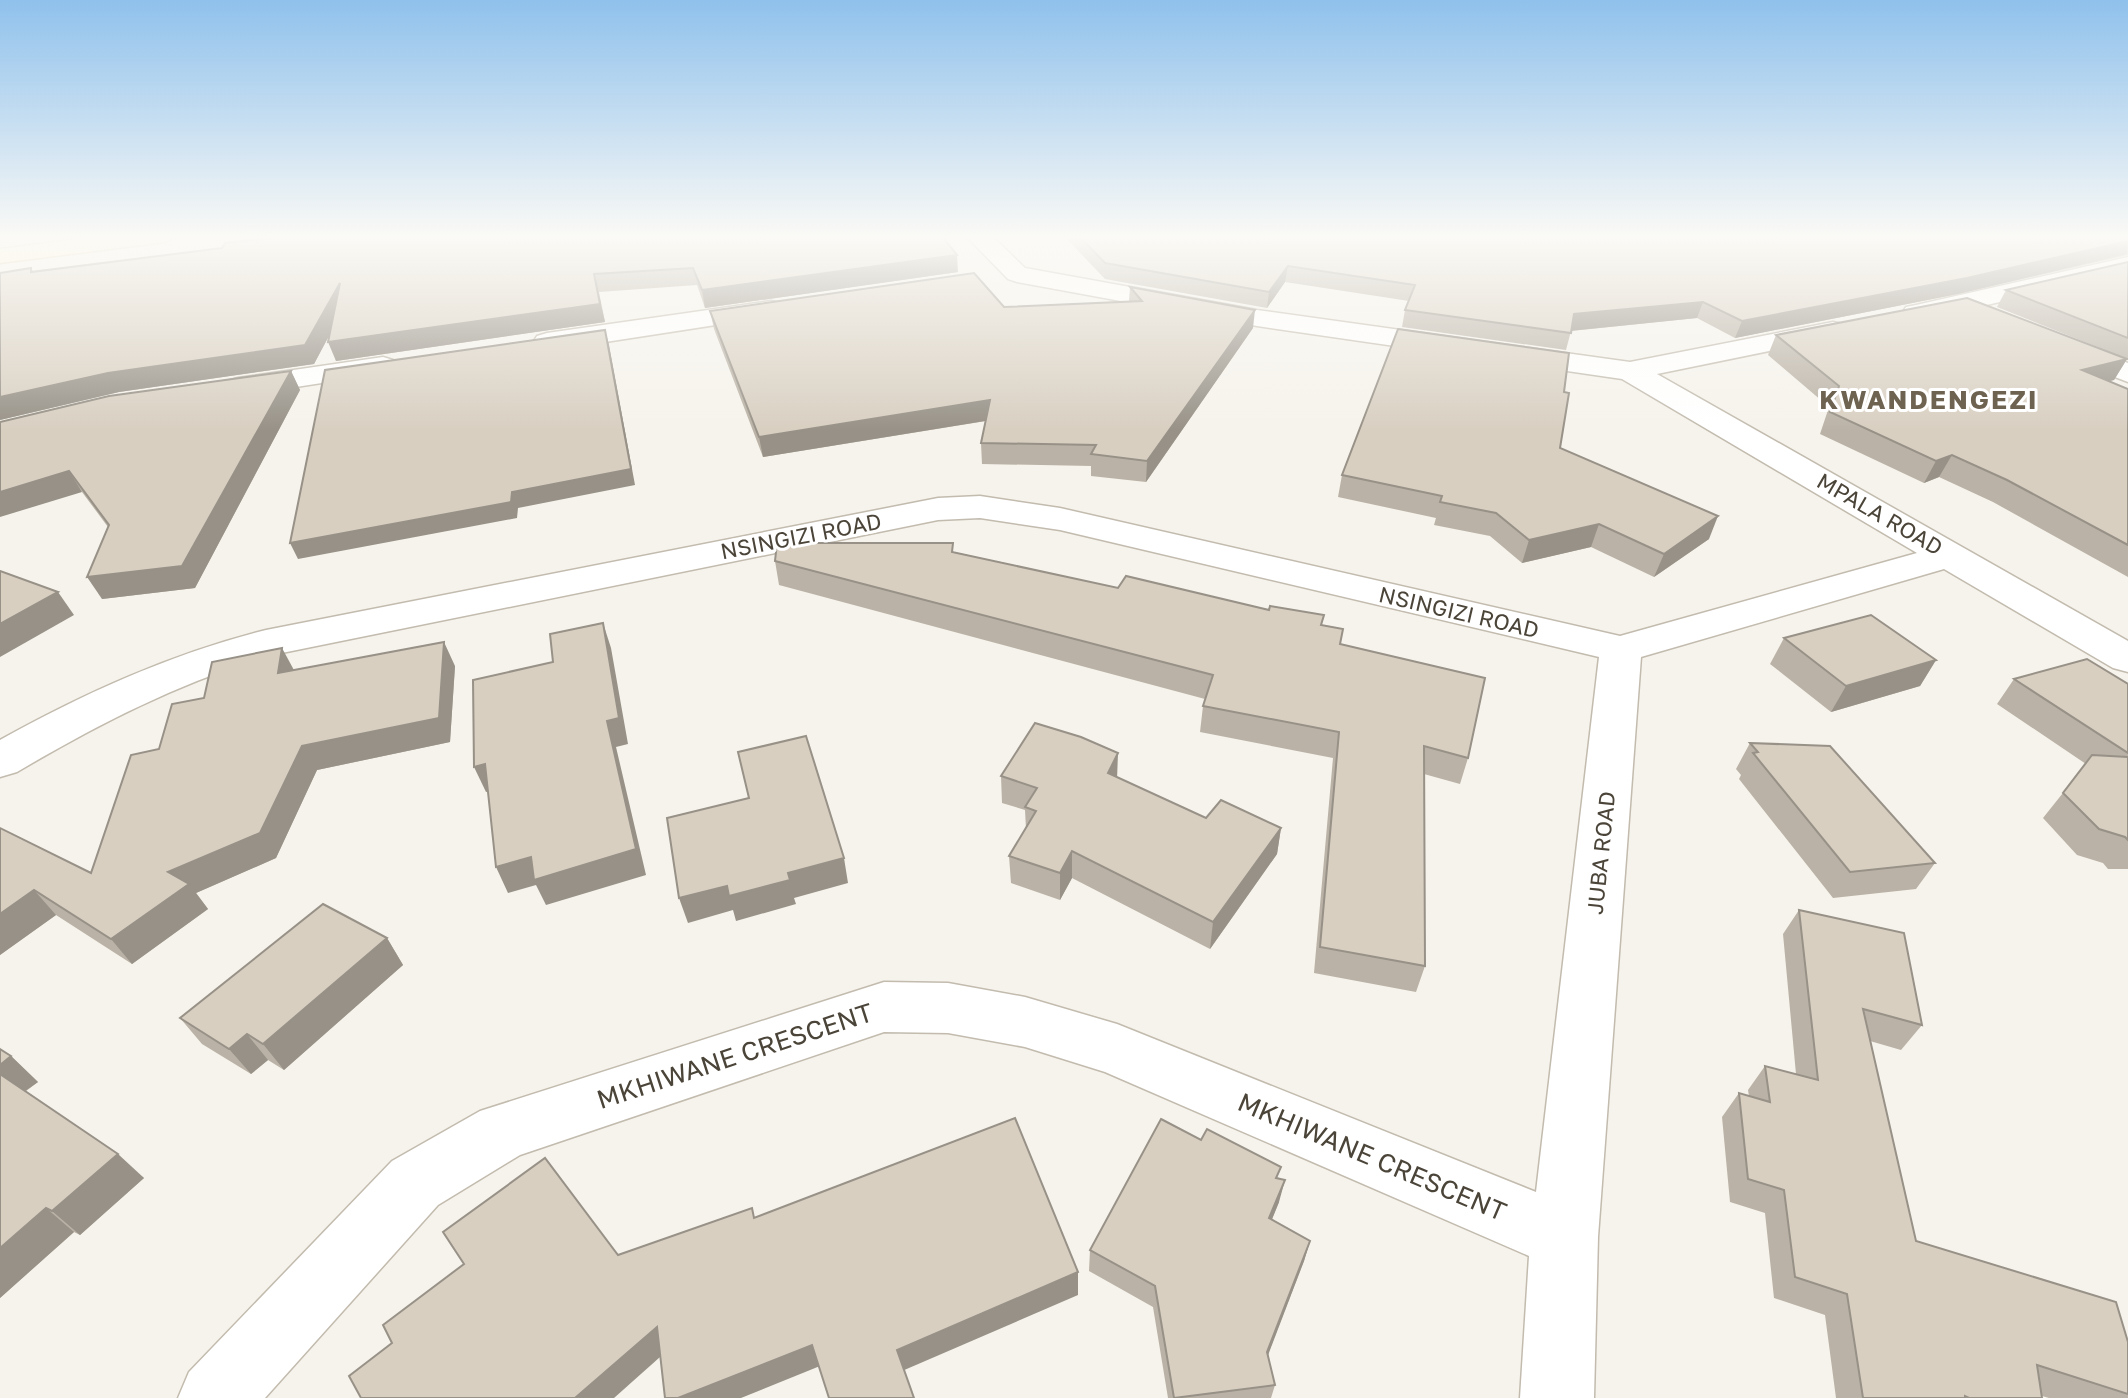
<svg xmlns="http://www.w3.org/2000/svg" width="2128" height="1398" viewBox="0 0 2128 1398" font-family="'Golos Text',sans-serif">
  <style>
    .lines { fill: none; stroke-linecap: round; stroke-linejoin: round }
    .street-casing { stroke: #c2bbae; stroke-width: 3 }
    .secondary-casing { stroke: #d6c79b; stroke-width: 3 }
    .street { fill: #fff; fill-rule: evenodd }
    .secondary { fill: #fff3cd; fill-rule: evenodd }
    .wall { fill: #bab2a6 }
    .shaded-wall { fill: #979187 }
    .building { fill: #d8cfc1; stroke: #979187; stroke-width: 2 }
    .labels { text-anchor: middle; stroke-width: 6; stroke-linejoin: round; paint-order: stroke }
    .street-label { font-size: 22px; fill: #4b4439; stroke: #fff }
    .far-district-label { font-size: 26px; font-weight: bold; letter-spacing: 2px; fill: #6e6250; stroke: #fff }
    .near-street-label { font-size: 26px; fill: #4b4439; stroke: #fff }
  </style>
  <rect width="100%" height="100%" fill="#f6f3ec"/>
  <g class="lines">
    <defs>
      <g id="street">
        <path d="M965 235H991L1025 268 1257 310 1630 362 1833 322 1843 324 1847 330 1843 336 1657 374 2128 641V672L2113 668 1944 569 1641 657 1598 1237 1594 1398H1520L1529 1256 1105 1072 1025 1047 948 1033 884 1032 520 1155 438 1205 265 1398H178L189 1372 392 1161 480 1111 884 982 948 983 1025 997 1117 1024 1536 1192 1599 657 1060 530 980 518 938 520 272 655C180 682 98 724 17 772L0 777V740C85 693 171 654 266 630L938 498 980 496 1060 508 1620 636 1917 553 1622 379 1257 326 1017 282 1008 279Z"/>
        <path d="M2128 257V273L1916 321 1906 319 1902 313 1906 307 1916 305Z"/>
        <path d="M771 301 781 303 785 309 781 315 547 351 537 348 533 342 537 336 547 333Z"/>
        <path d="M2065 339 2128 363V382L2055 354 2051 348 2055 342Z"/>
        <path d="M383 357 393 360 398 366 393 372 238 396 227 393 223 387 227 381 238 378Z"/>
      </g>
      <path id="secondary" d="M109 235H177L165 242 0 263V249Z"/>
    </defs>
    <use href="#street" class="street-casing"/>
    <use href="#secondary" class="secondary-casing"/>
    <use href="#street" class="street"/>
    <use href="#secondary" class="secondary"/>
  </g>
  <g class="wall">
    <path d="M1063 235H2128V255L1958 294 1735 338 1697 318 1571 331 1566 350 1402 327 1405 310 1409 301 1285 282 1267 308 1105 279Z"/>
    <path d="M222 248 958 272 705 308 697 285 599 292 605 322 336 361 330 334 314 364 119 392 0 420 31 268 33 271Z"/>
    <path d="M2128 262V360L2127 359 2114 380 2109 381 2128 389V577L1993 502 1939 477 1924 483 1820 434 1829 407 1768 355 1776 335 2100 348 1997 307 2006 290Z"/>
    <path d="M1130 287 1253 328 1146 482 1091 476V466L982 464 981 443 986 421 763 457 714 329 710 311 1004 307 1129 301Z"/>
    <path d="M291 371 300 390 195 588 102 599 108 527 82 492 0 422Z"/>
    <path d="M1564 392 1560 448 1709 539 1654 577 1591 547 1522 563 1490 536 1434 525 1436 518 1338 497 1342 475Z"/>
    <path d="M954 552 1118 588 1322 625 1340 644 1468 758 1460 784 1424 774 1425 966 1416 992 1314 973 1333 758 1200 732 1203 706 1205 699 779 585 775 561Z"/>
    <path d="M1784 638 1936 660 1920 686 1831 712 1770 664Z"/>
    <path d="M455 666 450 742 317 770 276 858 196 893 208 909 132 964 56 915 0 955V828L91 873 159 749 204 698 294 670Z"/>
    <path d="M2014 679 2128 684V869H2108L2103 863 2077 855 2043 818 2086 764 1997 704Z"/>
    <path d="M1750 743 1935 863 1916 889 1833 898 1739 779 1741 775 1736 769Z"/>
    <path d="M1001 776 1117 777 1206 818 1281 828 1277 854 1210 949 1072 878 1060 900 1011 883 1009 856 1026 829 1025 810 1002 803Z"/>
    <path d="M1799 910 1922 1025 1901 1050 1870 1041 1916 1241 2128 1342V1398H2049L2042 1396V1398H1836L1825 1315 1774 1298 1765 1213 1730 1202 1722 1117 1739 1093 1749 1096 1748 1090 1765 1066 1796 1074 1783 934Z"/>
    <path d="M387 938 403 965 284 1070 268 1060 251 1074 202 1044 180 1018Z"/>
    <path d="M11 1056 38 1082 26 1091 144 1178 80 1235 74 1232 0 1298Z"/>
    <path d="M1201 1140 1279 1178V1202L1272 1219 1310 1241 1304 1261 1268 1354 1275 1385 1271 1398H1168L1153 1307 1089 1271 1090 1250Z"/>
  </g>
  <g class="shaded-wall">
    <path d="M2128 241 2127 254 1958 294 1735 338 1742 321Z"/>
    <path d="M957 255 958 272 705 308 702 290Z"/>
    <path d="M1288 266 1285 282 1267 308 1269 292Z"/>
    <path d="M594 274 605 322 336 361 328 342Z"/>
    <path d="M340 283 348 300 314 364 119 392 0 420V397Z"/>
    <path d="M1703 302 1697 318 1569 331 1574 314Z"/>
    <path d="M1255 310 1253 328 1146 482 1147 461Z"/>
    <path d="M605 330 609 345 635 485 518 508 517 518 298 559 290 543 512 492Z"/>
    <path d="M2127 359 2114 380 2069 391 2082 370Z"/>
    <path d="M291 371 300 390 195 588 102 599 87 577Z"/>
    <path d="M990 400 991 420 763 457 759 437Z"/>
    <path d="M1952 455 1939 477 1924 483 1936 461Z"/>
    <path d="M69 471 82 492 0 517V492Z"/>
    <path d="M1718 516 1709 539 1654 577 1664 554Z"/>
    <path d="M1599 524 1591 547 1522 563 1529 540Z"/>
    <path d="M58 592 74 615 0 657V624Z"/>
    <path d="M603 623 611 648 628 744 616 747 646 875 546 905 536 885 508 893 496 867 607 721Z"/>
    <path d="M444 642 455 666 450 742 317 770 276 858 196 893 208 909 132 964 111 939 168 872 302 746Z"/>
    <path d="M282 648 295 672 278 673Z"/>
    <path d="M1936 660 1920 686 1831 712 1846 686Z"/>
    <path d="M1118 753 1117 780 1108 773Z"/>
    <path d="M485 764 497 790 486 792 474 767Z"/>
    <path d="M1281 828 1277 854 1210 949 1213 922Z"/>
    <path d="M1072 851V878L1060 900V873Z"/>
    <path d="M844 858 848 883 794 898 796 904 736 921 733 910 688 923 679 898 727 886 788 873Z"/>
    <path d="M34 890 56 915 0 955V914Z"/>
    <path d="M387 938 403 965 284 1070 263 1044Z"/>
    <path d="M247 1034 268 1060 251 1074 229 1049Z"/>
    <path d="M11 1056 38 1082 21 1094 0 1075V1065Z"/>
    <path d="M118 1154 144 1178 80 1235 52 1211Z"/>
    <path d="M1285 1180 1279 1202 1264 1239 1269 1218Z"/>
    <path d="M46 1208 74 1232 0 1298V1248Z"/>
    <path d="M1310 1241 1304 1261 1262 1371 1267 1352Z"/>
    <path d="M1078 1272V1295L902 1371 897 1350Z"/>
    <path d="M657 1327 669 1349 614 1398H575Z"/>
    <path d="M812 1345 820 1366 741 1398H678Z"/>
  </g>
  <g class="building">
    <path d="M297 235H941L957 255 702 290 693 268 594 274 600 304 328 342 340 283 305 345 108 373 0 397V273L31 268V272L222 248 225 243Z"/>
    <path d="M1078 235H2128V241L1967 278 1742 321 1703 302 1574 314 1571 333 1405 310 1415 285 1288 266 1269 292 1105 263Z"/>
    <path d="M2128 262V338L2006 290Z"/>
    <path d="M974 273 1004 307 1142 301 1130 287 1255 310 1147 461 1091 454 1096 445 981 443 990 400 759 437 710 311Z"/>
    <path d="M1967 298 2127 359 2082 370 2128 389V545L2007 480 1952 455 1936 461 1830 412 1839 386 1776 335Z"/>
    <path d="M1398 329 1569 353 1564 392 1569 393 1560 448 1718 516 1664 554 1599 524 1529 540 1496 513 1440 502 1442 496 1342 475Z"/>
    <path d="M605 330 631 469 512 492 511 502 290 543 325 370Z"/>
    <path d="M291 371 182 566 87 577 109 525 69 471 0 492V422L109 396Z"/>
    <path d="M777 543H953L952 552 1118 588 1126 576 1269 610 1270 606 1324 615 1321 625 1343 629 1340 644 1485 678 1468 758 1424 746 1425 966 1320 947 1339 732 1203 706 1213 675 775 561Z"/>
    <path d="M0 571 58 592 0 624Z"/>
    <path d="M1871 615 1936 660 1846 686 1784 638Z"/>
    <path d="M603 623 619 718 607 721 636 849 534 880 531 857 496 867 485 764 474 767 473 680 553 662 550 634Z"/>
    <path d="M444 642 439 718 302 746 260 833 168 872 189 884 111 939 34 890 0 914V828L91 873 131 755 159 749 172 704 204 698 212 662 282 648 278 673Z"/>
    <path d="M2087 659 2128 684V753L2014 679Z"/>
    <path d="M1035 723 1081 737 1118 753 1108 773 1206 818 1221 800 1281 828 1213 922 1072 851 1060 873 1009 856 1036 811 1025 807 1037 788 1001 776Z"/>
    <path d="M806 736 844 858 788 873 790 880 729 896 727 886 679 898 667 818 749 798 738 752Z"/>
    <path d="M1750 743 1830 746 1935 863 1850 872 1753 753 1758 752Z"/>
    <path d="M2092 755 2128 757V840L2125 837 2099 829 2063 793Z"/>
    <path d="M323 904 387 938 263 1044 247 1034 229 1049 180 1018Z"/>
    <path d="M1799 910 1904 933 1922 1025 1863 1009 1916 1241 2116 1302 2128 1342V1394L2037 1365 2042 1398H1969L1965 1396V1398H1863L1847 1294 1795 1277 1784 1190 1748 1179 1739 1093 1770 1102 1765 1066 1818 1080Z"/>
    <path d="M0 1049 11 1056 0 1065Z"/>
    <path d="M0 1074 118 1154 52 1211 46 1208 0 1248Z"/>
    <path d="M1015 1118 1078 1272 897 1350 914 1398H829L812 1345 678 1398H665L657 1327 575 1398H361L349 1376 392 1343 383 1325 464 1264 443 1232 545 1158 618 1255 752 1208 754 1218Z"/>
    <path d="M1161 1119 1201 1140 1207 1129 1281 1167 1276 1178 1285 1180 1269 1218 1310 1241 1267 1352 1275 1385 1174 1398 1155 1286 1090 1250Z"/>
  </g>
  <linearGradient id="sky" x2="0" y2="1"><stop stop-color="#8fc1ec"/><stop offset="0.55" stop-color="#fbfaf6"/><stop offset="1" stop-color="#fbfaf6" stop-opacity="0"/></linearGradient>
  <rect width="2128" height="431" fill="url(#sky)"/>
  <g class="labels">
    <g class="street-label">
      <text transform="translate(1880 514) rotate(30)" y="8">MPALA ROAD</text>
      <text transform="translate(801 536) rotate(-11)" y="8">NSINGIZI ROAD</text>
      <text transform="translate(1459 612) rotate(13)" y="8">NSINGIZI ROAD</text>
      <text transform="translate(1601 853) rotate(-84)" y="8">JUBA ROAD</text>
    </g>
    <g class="far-district-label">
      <text x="1929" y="409">KWANDENGEZI</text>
    </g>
    <g class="near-street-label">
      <text transform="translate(735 1056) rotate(-18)" y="9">MKHIWANE CRESCENT</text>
      <text transform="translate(1372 1157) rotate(23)" y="9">MKHIWANE CRESCENT</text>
    </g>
  </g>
</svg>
